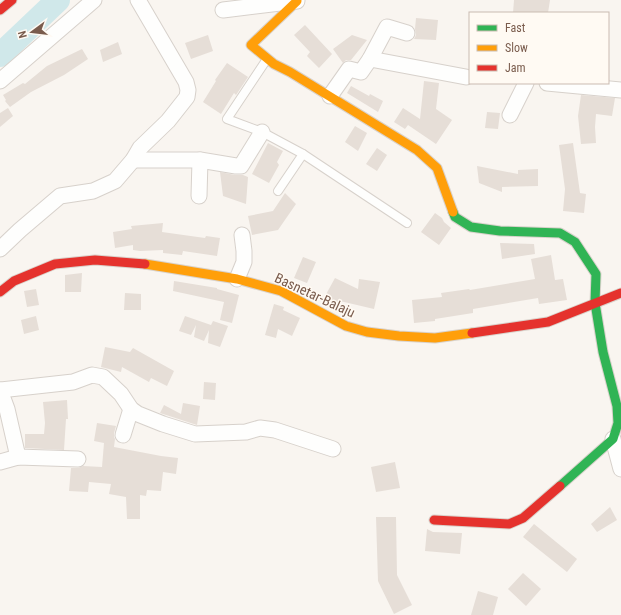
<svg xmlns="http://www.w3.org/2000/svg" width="621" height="615" viewBox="0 0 621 615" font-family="'Roboto Condensed',sans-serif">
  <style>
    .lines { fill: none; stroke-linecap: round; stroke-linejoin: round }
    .river { stroke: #d0e8ea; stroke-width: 24 }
    .building { fill: #e6ded7 }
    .lane-casing { stroke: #d7d1cb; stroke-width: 10 }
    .street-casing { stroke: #d7d1cb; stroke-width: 17 }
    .fast-casing { stroke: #d9d2cb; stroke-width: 11 }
    .slow-casing { stroke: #d9d2cb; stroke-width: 11 }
    .jam-casing { stroke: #d9d2cb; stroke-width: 11 }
    .lane { stroke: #fefefd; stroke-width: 8 }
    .street { stroke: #fefefd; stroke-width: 15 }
    .fast { stroke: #30b455; stroke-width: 9 }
    .slow { stroke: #ff9f0a; stroke-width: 9 }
    .jam { stroke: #e5322d; stroke-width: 9 }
    .labels { text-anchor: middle; stroke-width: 3; stroke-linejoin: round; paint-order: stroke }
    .street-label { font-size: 14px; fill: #7a5c4d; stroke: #fffaf3 }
  </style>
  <rect width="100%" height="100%" fill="#f9f5f0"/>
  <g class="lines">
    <path class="river" d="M0 55 58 0"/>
  </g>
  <g class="building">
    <path d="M514 0H550L548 13H513Z"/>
    <path d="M416 18 438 20 436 40 414 39 416 35 415 29Z"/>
    <path d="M305 25 332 54 319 68 307 56 310 52 294 35Z"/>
    <path d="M208 35 213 51 191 59 185 43Z"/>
    <path d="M352 35 367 40 351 60H346L343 63 333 49Z"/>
    <path d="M118 42 122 54 103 62 100 50Z"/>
    <path d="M82 49 88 59 64 75 31 92 10 107 5 101 6 100 3 95 23 83 25 84 47 66Z"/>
    <path d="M227 63 248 77 236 95 234 93 221 114 203 102 216 81 215 80Z"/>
    <path d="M424 81 439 83 436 109 452 120 436 144 408 125 405 129 394 122 403 108 420 119Z"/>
    <path d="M351 86 369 96 370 94 383 101 378 112 347 93Z"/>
    <path d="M581 95 615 98 612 116 596 114 595 127 596 143 581 144 578 116Z"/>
    <path d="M8 108 13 116 0 127V113Z"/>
    <path d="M487 112 500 113 498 129 485 128Z"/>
    <path d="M355 126 367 133 358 151 345 142Z"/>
    <path d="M268 143 283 151 277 162 279 165 269 183 252 174Z"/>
    <path d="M573 143 580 193 586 194 584 213 563 211 565 189 559 145Z"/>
    <path d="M377 148 387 155 377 171 366 164Z"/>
    <path d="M477 166 518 174V170L538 169V186L502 187V192L479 183Z"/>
    <path d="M220 172 235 175H243L248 177 246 204 223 196Z"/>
    <path d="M285 193 296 204 278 230 252 235 248 216 273 211Z"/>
    <path d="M435 213 442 218 444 222 451 228 439 245 421 232Z"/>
    <path d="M163 223 162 232 205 238 206 236 220 238 217 256 183 251 182 255 163 253V250L140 251 133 250V245L115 248 113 232 132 229 131 226Z"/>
    <path d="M500 243 534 244 535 254 502 259Z"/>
    <path d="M551 255 555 280 563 279 567 300 539 304 538 298 473 309V313L435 319V321L414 323 412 300 442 297 441 293 469 289 470 290 535 279 531 259Z"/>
    <path d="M303 257 316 262 307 283 294 278Z"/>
    <path d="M82 273 81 292H65V275Z"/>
    <path d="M335 278 358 289 359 279 380 282 374 309 340 301 338 306 324 298Z"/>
    <path d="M174 281 217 288V289L239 295 232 323 220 320 224 302 173 291Z"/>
    <path d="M36 289 39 305 27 307 24 291Z"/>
    <path d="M125 293 141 294V310H124Z"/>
    <path d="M274 304 284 307 283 310 300 318 292 336 278 329 276 338 265 335Z"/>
    <path d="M36 316 39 330 24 334 21 320Z"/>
    <path d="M185 316 211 325 213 321 228 326 220 347 208 343 209 330 204 341 194 337 196 325 191 335 179 331Z"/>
    <path d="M105 347 130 352 133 348 174 371 167 386 151 378 149 382 122 367 121 372 101 367Z"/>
    <path d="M204 382 216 383 215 400 203 399Z"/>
    <path d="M67 400 68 419H66L64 450 25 448V434H44L45 423 43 402Z"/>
    <path d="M183 403 200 406 197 425 160 413 164 405 181 414Z"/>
    <path d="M97 423 116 426 114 433V437L115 439 114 447 161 456 178 458 176 474 163 472 161 491 147 490 146 496 140 495V519H127L126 497 109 494 111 484 89 482 88 492 69 491 71 468H78L83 466 102 467 104 443 94 441Z"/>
    <path d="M395 462 400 488 376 492 371 467Z"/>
    <path d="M610 507 617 520 597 532 591 524Z"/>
    <path d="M376 517H396L397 575 412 605 394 614 378 581Z"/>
    <path d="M534 524 577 559 567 572 523 537Z"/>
    <path d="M427 529 433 532 462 533 460 554 425 551Z"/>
    <path d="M523 573 541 589 526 606 508 589Z"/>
    <path d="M478 591 498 597 493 615H471Z"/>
  </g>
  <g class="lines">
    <defs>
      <g id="lane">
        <path d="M267 59 227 119 262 132 303 154 407 223"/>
        <path d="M278 191 303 154"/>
      </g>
      <g id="street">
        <path d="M223 10 297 1V0"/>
        <path d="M370 59 466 77"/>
        <path d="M0 81 94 0"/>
        <path d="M547 83 621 90"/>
        <path d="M330 96 349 69 361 72 370 59 387 27 407 33"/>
        <path d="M510 115 526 83"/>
        <path d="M133 160H200L236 166H241L262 132"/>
        <path d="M199 196 200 160"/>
        <path d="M0 249 20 230 60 196 93 191 115 181 133 160 140 148 168 121 187 97 188 90 186 82 138 0"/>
        <path d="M237 279 244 262V251L242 235"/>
        <path d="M0 390 73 382 92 375 103 377 121 394 131 409 138 414 163 424 195 434 246 432 260 428 275 430 333 449"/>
        <path d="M0 390 7 409 18 457"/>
        <path d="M123 435 131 409"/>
        <path d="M613 439 621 469"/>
        <path d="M0 462 18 457 78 459"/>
      </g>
      <path id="fast" d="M453 212 455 217 471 227 500 231 560 233 575 242 596 274 595 303 603 352 617 406 618 423 613 439 560 486"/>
      <g id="slow">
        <path d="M297 1 251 45 274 64 290 72 417 150 437 168 453 212"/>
        <path d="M145 264 237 279 281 291 346 326 367 332 399 336 435 338 472 333"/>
      </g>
      <g id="jam">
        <path d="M0 10 12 0"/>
        <path d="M0 292 14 281 55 264 95 260 145 264"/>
        <path d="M472 333 548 322 621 293"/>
        <path d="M434 520 509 524 523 518 560 486"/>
      </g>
    </defs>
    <use href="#lane" class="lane-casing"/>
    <use href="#street" class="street-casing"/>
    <use href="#fast" class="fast-casing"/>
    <use href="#slow" class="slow-casing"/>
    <use href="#jam" class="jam-casing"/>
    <use href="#lane" class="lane"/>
    <use href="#street" class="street"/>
    <use href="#fast" class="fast"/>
    <use href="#slow" class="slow"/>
    <use href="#jam" class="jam"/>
  </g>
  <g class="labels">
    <g class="street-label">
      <text transform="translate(315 295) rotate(25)" y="5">Basnetar-Balaju</text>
    </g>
  </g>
  <rect x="469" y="12" width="140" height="72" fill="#fffaf3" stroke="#cabbb1"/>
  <rect x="477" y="25" width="20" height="6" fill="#30b455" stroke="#cabbb1"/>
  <text x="505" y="32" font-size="12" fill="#7a5c4d">Fast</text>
  <rect x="477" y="45" width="20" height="6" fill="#ff9f0a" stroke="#cabbb1"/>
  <text x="505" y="52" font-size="12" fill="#7a5c4d">Slow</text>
  <rect x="477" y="65" width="20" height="6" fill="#e5322d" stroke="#cabbb1"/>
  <text x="505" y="72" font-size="12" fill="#7a5c4d">Jam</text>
  <g transform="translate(32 32) rotate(255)" stroke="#fffaf3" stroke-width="3" paint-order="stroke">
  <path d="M0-3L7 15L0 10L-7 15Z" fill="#7a5c4d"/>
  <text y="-6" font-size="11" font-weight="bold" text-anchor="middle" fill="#7a5c4d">N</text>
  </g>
</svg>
